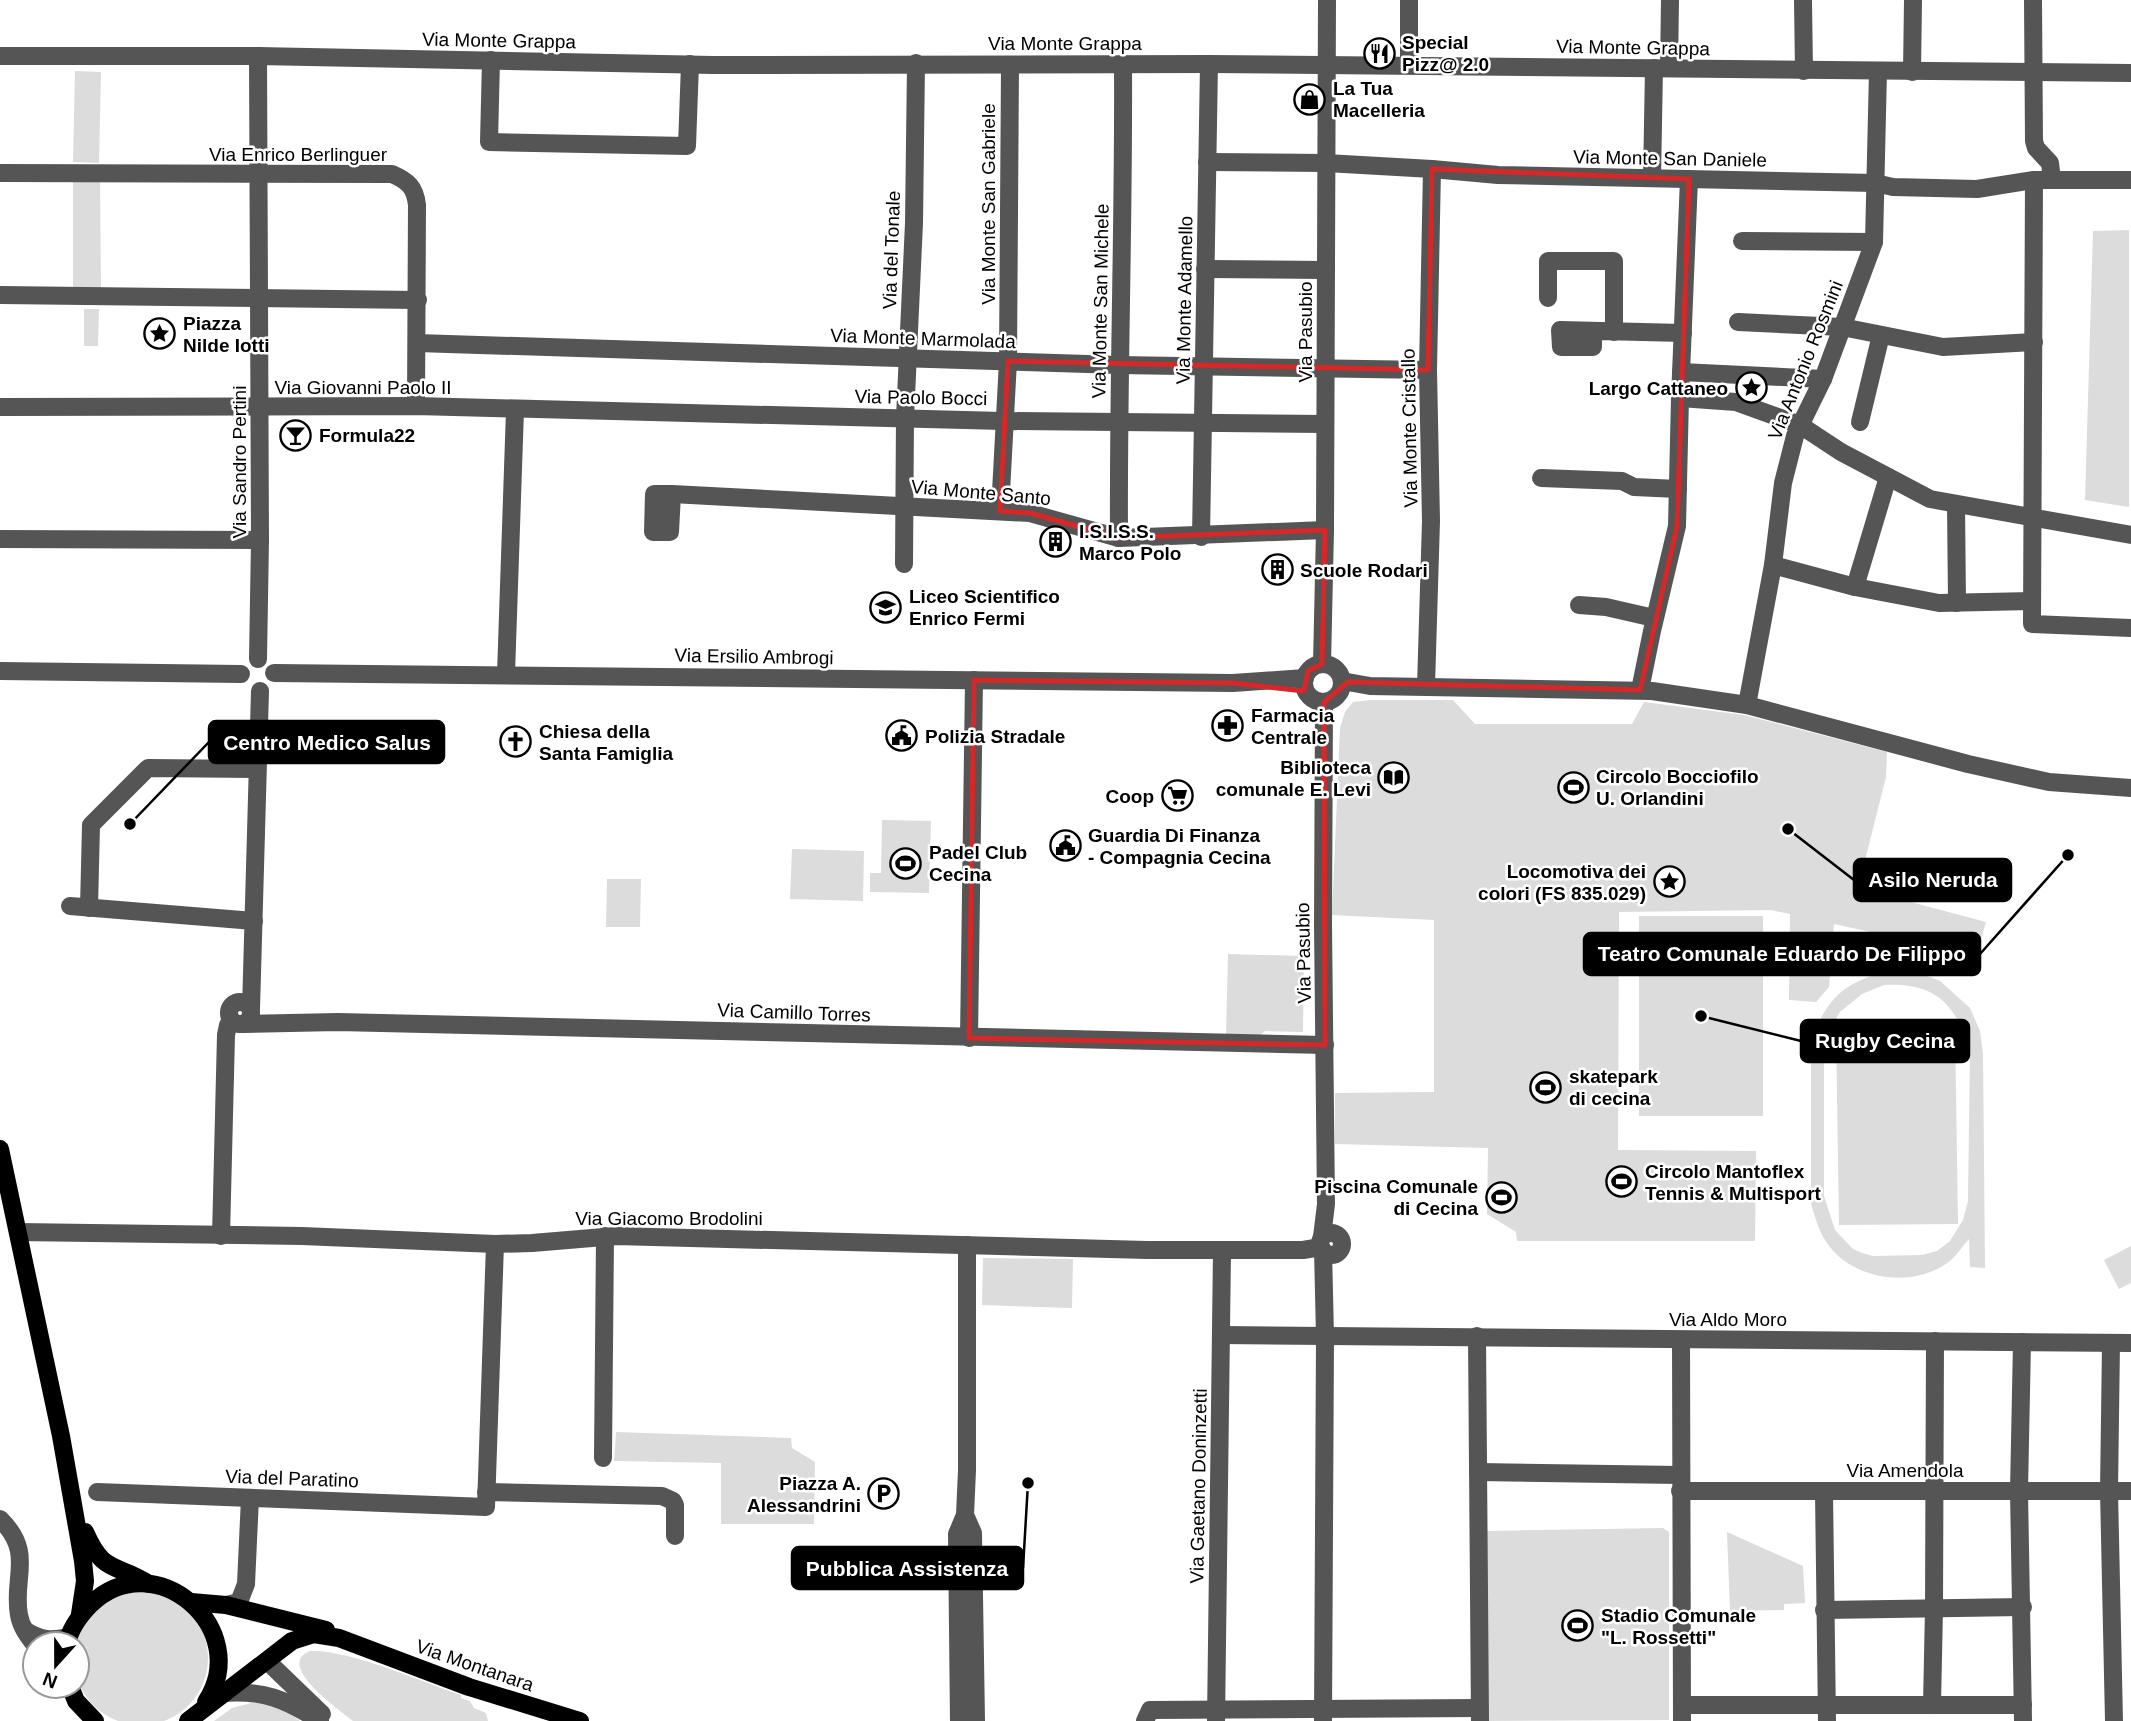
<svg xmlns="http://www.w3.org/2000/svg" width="2131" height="1721" viewBox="0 0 2131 1721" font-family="Helvetica,sans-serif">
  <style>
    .green { fill: #dcdcdc; fill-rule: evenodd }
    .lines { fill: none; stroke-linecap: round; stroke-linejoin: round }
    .minor { stroke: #555; stroke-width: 18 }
    .major { stroke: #000; stroke-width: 18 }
    .marked { fill: none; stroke: #d62828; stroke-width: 5; stroke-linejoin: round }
    .labels { text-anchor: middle; stroke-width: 5; stroke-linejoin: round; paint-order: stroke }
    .street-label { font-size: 19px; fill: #000; stroke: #fff }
    .poi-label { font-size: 19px; font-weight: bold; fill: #000; stroke: #fff; text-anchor: start }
    .leader { fill: none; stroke: #000; stroke-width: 2.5 }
    .callout-dot { fill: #000; stroke: #fff; stroke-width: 2.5 }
    .callout { fill: #000; stroke: #000; stroke-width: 2.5 }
    .callout-label { font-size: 21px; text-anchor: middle; font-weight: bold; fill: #fff }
  </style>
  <rect width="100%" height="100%" fill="#fff"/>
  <g class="green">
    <path d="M75 71 101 72 99 163 73 162Z"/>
    <path d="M73 181H100L101 288H73Z"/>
    <path d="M2129 230V507L2085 500 2093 231Z"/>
    <path d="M84 309H99L98 346H84Z"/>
    <path d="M1371 700H1453L1475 724H1632L1644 702 1744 715 1887 752 1886 777 1858 888 1986 922 1977 955 1834 924 1829 987 1816 1002 1789 1000 1790 914 1771 910 1619 912 1618 1150 1756 1151 1755 1241H1517L1516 1232 1487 1214 1488 1148 1335 1144V1093L1434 1092V920L1332 915 1340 728 1345 712 1353 702Z"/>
    <path d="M882 820 931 821 929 893 870 892V873H881Z"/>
    <path d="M792 849 864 851 863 901 790 899Z"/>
    <path d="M607 879H641L640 927H606Z"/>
    <rect x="1639" y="916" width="124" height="200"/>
    <path d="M1228 954 1304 956 1303 1032 1265 1031 1258 1037 1226 1036Z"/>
    <path d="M1887 970 1915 971 1940 981 1970 1008 1980 1031 1983 1053 1985 1268 1970 1267 1969 1239C1963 1245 1958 1254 1951 1260 1915 1290 1850 1281 1825 1240 1818 1229 1815 1216 1811 1204V1039C1830 995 1842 985 1887 970ZM1884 985C1935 983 1954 1002 1970 1049L1968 1201 1963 1220 1950 1241 1937 1251 1922 1255 1873 1256 1862 1253 1853 1249 1835 1230 1824 1196V1054L1829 1031 1840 1012 1862 994Z"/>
    <path d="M1955 1027 1958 1224 1839 1225 1836 1029Z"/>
    <path d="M2131 1246V1283L2119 1289 2104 1260Z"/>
    <path d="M983 1258 1073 1259 1072 1308 982 1305Z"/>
    <path d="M616 1432 791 1438 792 1448 815 1462 814 1524H721V1463L614 1461Z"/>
    <path d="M1663 1528 1669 1532V1720L1487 1721 1486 1531Z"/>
    <path d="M1727 1532 1803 1566 1805 1603 1784 1604V1610L1730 1611Z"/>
    <circle cx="141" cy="1658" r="67"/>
    <path d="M310 1651C352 1650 419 1681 461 1695V1698L470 1701 474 1708 486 1713 488 1721H353C340 1710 274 1665 310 1651Z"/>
    <path d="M251 1703C272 1703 284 1708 300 1721H214L232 1708Z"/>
  </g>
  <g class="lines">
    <g class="minor">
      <path d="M1803 0 1804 71"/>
      <path d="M2033 0 2034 141 2036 148 2050 163 2052 180"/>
      <path d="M0 56H258L713 65 1209 64 2131 73"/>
      <path d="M258 56 260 540 258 659"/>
      <path d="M491 60 489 142 687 146 690 64"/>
      <path d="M1409 65V0"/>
      <path d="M1669 68 1670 0"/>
      <path d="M1912 72 1913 0"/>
      <path d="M1207 162 1326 163 1432 169 1498 175 1875 183 1893 187 1977 189 2034 180H2131"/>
      <path d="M0 173 392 174C408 181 415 187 417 205L416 406"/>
      <path d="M1652 178 1654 68"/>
      <path d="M2034 180 2032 624 2131 628"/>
      <path d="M1742 241 1874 242"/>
      <path d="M1205 269 1326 270"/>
      <path d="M0 295 418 300"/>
      <path d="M1548 298V261H1614V332"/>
      <path d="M1738 322 1842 327 1943 347 2034 342"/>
      <path d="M1593 331V347H1561L1560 330 1683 333"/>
      <path d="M417 343 1119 365 1428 370"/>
      <path d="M1681 372 1823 379"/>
      <path d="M1680 398 1736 402 1800 425 1841 452 1930 499 2131 535"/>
      <path d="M0 407 416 406 1003 421 1325 424"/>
      <path d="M1860 422 1881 335"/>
      <path d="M1541 478 1622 481 1634 487 1678 489"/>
      <path d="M672 494 670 532H653L654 494H672L1030 513 1119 538 1325 530"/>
      <path d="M1956 504 1957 603"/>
      <path d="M1000 511 1008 361 1010 65"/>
      <path d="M1201 537 1209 64"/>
      <path d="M1119 538C1118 380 1124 222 1123 64"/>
      <path d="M0 539 260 540"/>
      <path d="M904 564 905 418 914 223 916 63"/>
      <path d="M1773 565 1855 587 1939 603 2032 601"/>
      <path d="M1855 587 1888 477"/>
      <path d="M1579 605 1606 607 1654 618"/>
      <path d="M1322 664 1325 530 1327 0"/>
      <circle cx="1323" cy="683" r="19"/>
      <path d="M0 671 241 674"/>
      <path d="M274 673 1233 683 1305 678"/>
      <path d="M506 674 515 410"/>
      <path d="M1342 681 1370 686 1652 691 1747 705 1968 764 2049 782 2131 788"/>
      <path d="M1426 686 1431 521 1428 370 1432 169"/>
      <path d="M1640 690 1652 631 1677 526 1680 398 1689 179"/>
      <path d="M1747 705 1773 565 1783 483 1795 436 1823 379 1874 242 1878 71"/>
      <path d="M70 906 254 921"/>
      <path d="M89 908 91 825 148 768 257 769"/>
      <circle cx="240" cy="1013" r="11"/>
      <path d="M251 1009 260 691"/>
      <path d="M243 1024 338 1022 1325 1045"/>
      <path d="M969 1038 974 680"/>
      <path d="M18 1232 302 1236 495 1244 532 1243 616 1236 1147 1250H1303L1321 1247"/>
      <circle cx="1331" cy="1244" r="11"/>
      <path d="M221 1236 226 1035 228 1025 232 1021"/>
      <path d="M1322 1237 1326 1204 1323 924 1324 702"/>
      <path d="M1323 1250 1325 1336 1323 1721"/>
      <path d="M1221 1335 2131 1343"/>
      <path d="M1477 1336 1480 1721"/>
      <path d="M1681 1340 1682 1721"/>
      <path d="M2022 1342 2019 1491 2023 1721"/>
      <path d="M2111 1343 2109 1491 2114 1721"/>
      <path d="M603 1458 605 1236"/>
      <path d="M1478 1472 1680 1475"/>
      <path d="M1680 1491H2131"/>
      <path d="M97 1492 486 1507 495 1244"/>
      <path d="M486 1492 662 1496 673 1501 675 1505V1536"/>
      <path d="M1824 1492 1827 1721"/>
      <path d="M965 1515 973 1533 976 1721"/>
      <path d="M0 1519C35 1553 12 1578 19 1615 21 1627 28 1636 35 1645"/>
      <path d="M226 1605 239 1602 246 1584 250 1498"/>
      <path d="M1824 1610 2023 1607"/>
      <path d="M26 1631C41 1640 51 1641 68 1637"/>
      <path d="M267 1661 322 1714"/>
      <path d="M222 1693C264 1690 285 1699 320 1721"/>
      <path d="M1682 1705H2023"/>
      <path d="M1932 1705 1934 1608 1935 1341"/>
      <path d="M959 1721 957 1534 965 1515 967 1470V1245"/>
      <path d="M1145 1721 1150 1710 1479 1708"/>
      <path d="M1216 1721 1222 1251"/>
    </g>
    <g class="major">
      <path d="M0 1149 61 1436 83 1561 85 1581 80 1614"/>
      <path d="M85 1532C104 1575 114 1562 149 1584"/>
      <path d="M191 1602 226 1605 326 1630"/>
      <path d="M67 1644C70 1628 80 1615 91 1604 155 1543 254 1629 206 1702"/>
      <path d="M70 1686 76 1701 95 1721"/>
      <path d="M188 1721 292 1641 314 1634 339 1638 469 1687 580 1721"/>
    </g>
  </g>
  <path class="marked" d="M1432 169 1689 179 1677 526 1640 690 1348 682 1324 702 1325 1045 969 1038 974 680 1233 683 1304 691 1308 671 1322 664 1325 530 1119 538 1030 513 1000 511 1008 361 1428 370Z"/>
  <defs>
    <symbol id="restaurant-ring" viewBox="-11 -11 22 22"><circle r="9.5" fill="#fff" stroke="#000" stroke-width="1.5"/><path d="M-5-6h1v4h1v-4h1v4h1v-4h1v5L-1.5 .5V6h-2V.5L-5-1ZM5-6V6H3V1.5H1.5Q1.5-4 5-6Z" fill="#000"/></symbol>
    <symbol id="shop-ring" viewBox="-11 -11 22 22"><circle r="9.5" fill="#fff" stroke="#000" stroke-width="1.5"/><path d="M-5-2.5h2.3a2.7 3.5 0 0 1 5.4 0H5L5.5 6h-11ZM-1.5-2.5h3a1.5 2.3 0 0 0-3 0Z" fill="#000"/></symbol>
    <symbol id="sight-ring" viewBox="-11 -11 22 22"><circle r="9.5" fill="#fff" stroke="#000" stroke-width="1.5"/><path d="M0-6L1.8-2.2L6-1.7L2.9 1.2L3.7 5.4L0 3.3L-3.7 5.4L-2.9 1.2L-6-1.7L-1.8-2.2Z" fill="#000"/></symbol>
    <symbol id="bar-ring" viewBox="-11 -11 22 22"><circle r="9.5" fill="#fff" stroke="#000" stroke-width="1.5"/><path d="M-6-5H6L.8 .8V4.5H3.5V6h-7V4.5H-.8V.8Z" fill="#000"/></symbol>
    <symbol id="building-ring" viewBox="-11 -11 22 22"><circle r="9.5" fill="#fff" stroke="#000" stroke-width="1.5"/><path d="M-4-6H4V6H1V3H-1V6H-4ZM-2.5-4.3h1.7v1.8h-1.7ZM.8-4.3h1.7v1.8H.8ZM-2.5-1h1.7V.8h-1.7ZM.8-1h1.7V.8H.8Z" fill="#000"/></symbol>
    <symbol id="school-ring" viewBox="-11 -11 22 22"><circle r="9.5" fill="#fff" stroke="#000" stroke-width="1.5"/><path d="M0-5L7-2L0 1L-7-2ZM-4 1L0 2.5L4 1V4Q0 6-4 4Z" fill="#000"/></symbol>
    <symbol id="pharmacy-ring" viewBox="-11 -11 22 22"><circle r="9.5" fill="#fff" stroke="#000" stroke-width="1.5"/><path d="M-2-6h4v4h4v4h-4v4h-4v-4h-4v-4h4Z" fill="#000"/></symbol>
    <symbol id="civic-ring" viewBox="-11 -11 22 22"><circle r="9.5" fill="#fff" stroke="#000" stroke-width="1.5"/><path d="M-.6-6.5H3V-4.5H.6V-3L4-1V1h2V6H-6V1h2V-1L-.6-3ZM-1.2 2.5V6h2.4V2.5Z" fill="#000"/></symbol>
    <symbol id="church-ring" viewBox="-11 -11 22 22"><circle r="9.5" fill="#fff" stroke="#000" stroke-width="1.5"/><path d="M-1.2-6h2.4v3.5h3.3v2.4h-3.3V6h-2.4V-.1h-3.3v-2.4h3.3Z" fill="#000"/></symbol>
    <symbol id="library-ring" viewBox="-11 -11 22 22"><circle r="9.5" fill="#fff" stroke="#000" stroke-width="1.5"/><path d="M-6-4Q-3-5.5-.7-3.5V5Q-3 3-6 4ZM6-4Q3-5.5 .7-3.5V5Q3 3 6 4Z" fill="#000"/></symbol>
    <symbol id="stadium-ring" viewBox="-11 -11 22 22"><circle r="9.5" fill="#fff" stroke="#000" stroke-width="1.5"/><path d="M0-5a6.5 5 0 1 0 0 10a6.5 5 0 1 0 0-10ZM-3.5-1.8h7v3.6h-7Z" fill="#000"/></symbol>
    <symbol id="supermarket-ring" viewBox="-11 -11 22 22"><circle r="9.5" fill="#fff" stroke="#000" stroke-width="1.5"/><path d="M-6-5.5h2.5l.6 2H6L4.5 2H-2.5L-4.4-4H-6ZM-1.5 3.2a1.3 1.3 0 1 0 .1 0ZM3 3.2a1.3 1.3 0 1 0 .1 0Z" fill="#000"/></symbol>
    <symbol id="parking-ring" viewBox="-11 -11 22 22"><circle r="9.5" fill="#fff" stroke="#000" stroke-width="1.5"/><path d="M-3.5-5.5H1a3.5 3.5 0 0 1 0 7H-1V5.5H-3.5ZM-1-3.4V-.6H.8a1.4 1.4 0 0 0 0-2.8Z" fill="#000"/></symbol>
  </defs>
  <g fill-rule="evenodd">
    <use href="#restaurant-ring" x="1362" y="36" width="35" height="35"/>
    <use href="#shop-ring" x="1292" y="82" width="35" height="35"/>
    <use href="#sight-ring" x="142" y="316" width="35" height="35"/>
    <use href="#sight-ring" x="1734" y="370" width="35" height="35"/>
    <use href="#bar-ring" x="278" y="418" width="35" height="35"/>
    <use href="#building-ring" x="1038" y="524" width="35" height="35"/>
    <use href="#building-ring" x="1260" y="552" width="35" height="35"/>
    <use href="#school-ring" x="868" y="590" width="35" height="35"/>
    <use href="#pharmacy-ring" x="1210" y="708" width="35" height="35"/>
    <use href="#civic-ring" x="884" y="718" width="35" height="35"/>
    <use href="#church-ring" x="498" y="724" width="35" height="35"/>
    <use href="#library-ring" x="1376" y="760" width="35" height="35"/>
    <use href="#stadium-ring" x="1556" y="770" width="35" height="35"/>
    <use href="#supermarket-ring" x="1160" y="778" width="35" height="35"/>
    <use href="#civic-ring" x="1048" y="828" width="35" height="35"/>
    <use href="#stadium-ring" x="888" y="846" width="35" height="35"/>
    <use href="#sight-ring" x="1652" y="864" width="35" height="35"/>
    <use href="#stadium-ring" x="1528" y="1070" width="35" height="35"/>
    <use href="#stadium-ring" x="1604" y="1164" width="35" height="35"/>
    <use href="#stadium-ring" x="1484" y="1180" width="35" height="35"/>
    <use href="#parking-ring" x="866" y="1476" width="35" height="35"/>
    <use href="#stadium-ring" x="1560" y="1608" width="35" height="35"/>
  </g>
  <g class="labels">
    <g class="street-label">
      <text transform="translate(499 40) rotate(1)" y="7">Via Monte Grappa</text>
      <text x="1065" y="50">Via Monte Grappa</text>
      <text transform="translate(1633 47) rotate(1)" y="7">Via Monte Grappa</text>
      <text x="298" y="161">Via Enrico Berlinguer</text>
      <text transform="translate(1670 158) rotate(1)" y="7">Via Monte San Daniele</text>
      <text transform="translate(988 204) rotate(-90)" y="7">Via Monte San Gabriele</text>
      <text transform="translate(891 250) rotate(-88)" y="7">Via del Tonale</text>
      <text transform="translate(1184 300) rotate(-89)" y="7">Via Monte Adamello</text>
      <text transform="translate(1100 301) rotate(-89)" y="7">Via Monte San Michele</text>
      <text transform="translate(1305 332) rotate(-90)" y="7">Via Pasubio</text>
      <text transform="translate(923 338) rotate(2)" y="7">Via Monte Marmolada</text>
      <text transform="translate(1805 360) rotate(-68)" y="7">Via Antonio Rosmini</text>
      <text x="363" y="394">Via Giovanni Paolo II</text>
      <text transform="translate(921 397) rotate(1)" y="7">Via Paolo Bocci</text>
      <text transform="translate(1409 428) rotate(-91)" y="7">Via Monte Cristallo</text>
      <text transform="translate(239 462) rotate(-90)" y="7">Via Sandro Pertini</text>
      <text transform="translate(981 492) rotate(5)" y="7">Via Monte Santo</text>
      <text transform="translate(754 656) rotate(1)" y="7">Via Ersilio Ambrogi</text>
      <text transform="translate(1303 953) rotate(-91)" y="7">Via Pasubio</text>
      <text transform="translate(794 1012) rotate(2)" y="7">Via Camillo Torres</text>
      <text x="669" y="1225">Via Giacomo Brodolini</text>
      <text x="1728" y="1326">Via Aldo Moro</text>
      <text x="1905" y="1477">Via Amendola</text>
      <text transform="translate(292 1478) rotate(2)" y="7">Via del Paratino</text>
      <text transform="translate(1198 1486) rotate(-89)" y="7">Via Gaetano Doninzetti</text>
      <text transform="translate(475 1665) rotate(19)" y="7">Via Montanara</text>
    </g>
    <g class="poi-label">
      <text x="1402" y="49">Special<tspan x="1402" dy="22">Pizz@ 2.0</tspan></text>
      <text x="1333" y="95">La Tua<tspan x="1333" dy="22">Macelleria</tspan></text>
      <text x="183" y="330">Piazza<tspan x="183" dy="22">Nilde Iotti</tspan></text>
      <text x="1728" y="395" text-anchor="end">Largo Cattaneo</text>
      <text x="319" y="442">Formula22</text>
      <text x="1079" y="538">I.S.I.S.S.<tspan x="1079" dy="22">Marco Polo</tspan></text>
      <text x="1300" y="577">Scuole Rodari</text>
      <text x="909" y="603">Liceo Scientifico<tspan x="909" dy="22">Enrico Fermi</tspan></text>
      <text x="1251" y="722">Farmacia<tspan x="1251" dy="22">Centrale</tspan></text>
      <text x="539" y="738">Chiesa della<tspan x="539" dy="22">Santa Famiglia</tspan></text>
      <text x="925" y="743">Polizia Stradale</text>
      <text x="1371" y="774" text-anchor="end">Biblioteca<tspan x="1371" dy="22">comunale E. Levi</tspan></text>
      <text x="1596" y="783">Circolo Bocciofilo<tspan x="1596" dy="22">U. Orlandini</tspan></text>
      <text x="1154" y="803" text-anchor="end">Coop</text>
      <text x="1088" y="842">Guardia Di Finanza<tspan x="1088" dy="22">- Compagnia Cecina</tspan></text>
      <text x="929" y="859">Padel Club<tspan x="929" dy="22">Cecina</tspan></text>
      <text x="1646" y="878" text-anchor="end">Locomotiva dei<tspan x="1646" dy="22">colori (FS 835.029)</tspan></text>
      <text x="1569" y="1083">skatepark<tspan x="1569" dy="22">di cecina</tspan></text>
      <text x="1645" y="1178">Circolo Mantoflex<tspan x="1645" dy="22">Tennis &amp; Multisport</tspan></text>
      <text x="1478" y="1193" text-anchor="end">Piscina Comunale<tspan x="1478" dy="22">di Cecina</tspan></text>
      <text x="861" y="1490" text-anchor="end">Piazza A.<tspan x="861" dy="22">Alessandrini</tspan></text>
      <text x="1601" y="1622">Stadio Comunale<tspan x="1601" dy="22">"L. Rossetti"</tspan></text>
    </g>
  </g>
  <path class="leader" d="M130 824L209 742M1788 829L1854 880M2068 855L1980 954M1701 1016L1801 1041M1028 1483L1023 1568"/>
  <g class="callout-dot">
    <circle cx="130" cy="824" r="7"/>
    <circle cx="1788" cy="829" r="7"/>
    <circle cx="2068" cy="855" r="7"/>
    <circle cx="1701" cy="1016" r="7"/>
    <circle cx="1028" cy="1483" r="7"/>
  </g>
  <g class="callout">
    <rect x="209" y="721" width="235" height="42" rx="7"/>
    <rect x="1854" y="859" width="157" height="42" rx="7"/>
    <rect x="1584" y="933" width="396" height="42" rx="7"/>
    <rect x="1801" y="1020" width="168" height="42" rx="7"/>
    <rect x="792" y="1547" width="231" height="42" rx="7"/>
  </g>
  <g class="callout-label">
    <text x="327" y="750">Centro Medico Salus</text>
    <text x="1933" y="887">Asilo Neruda</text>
    <text x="1782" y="961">Teatro Comunale Eduardo De Filippo</text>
    <text x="1885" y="1048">Rugby Cecina</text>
    <text x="907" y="1576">Pubblica Assistenza</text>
  </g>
  <g transform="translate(56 1665) rotate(201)"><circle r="33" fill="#ffffff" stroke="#999999" stroke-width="2"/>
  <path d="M0-5L12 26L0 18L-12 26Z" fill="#000000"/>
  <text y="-10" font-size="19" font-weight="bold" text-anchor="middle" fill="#000000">N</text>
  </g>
</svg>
